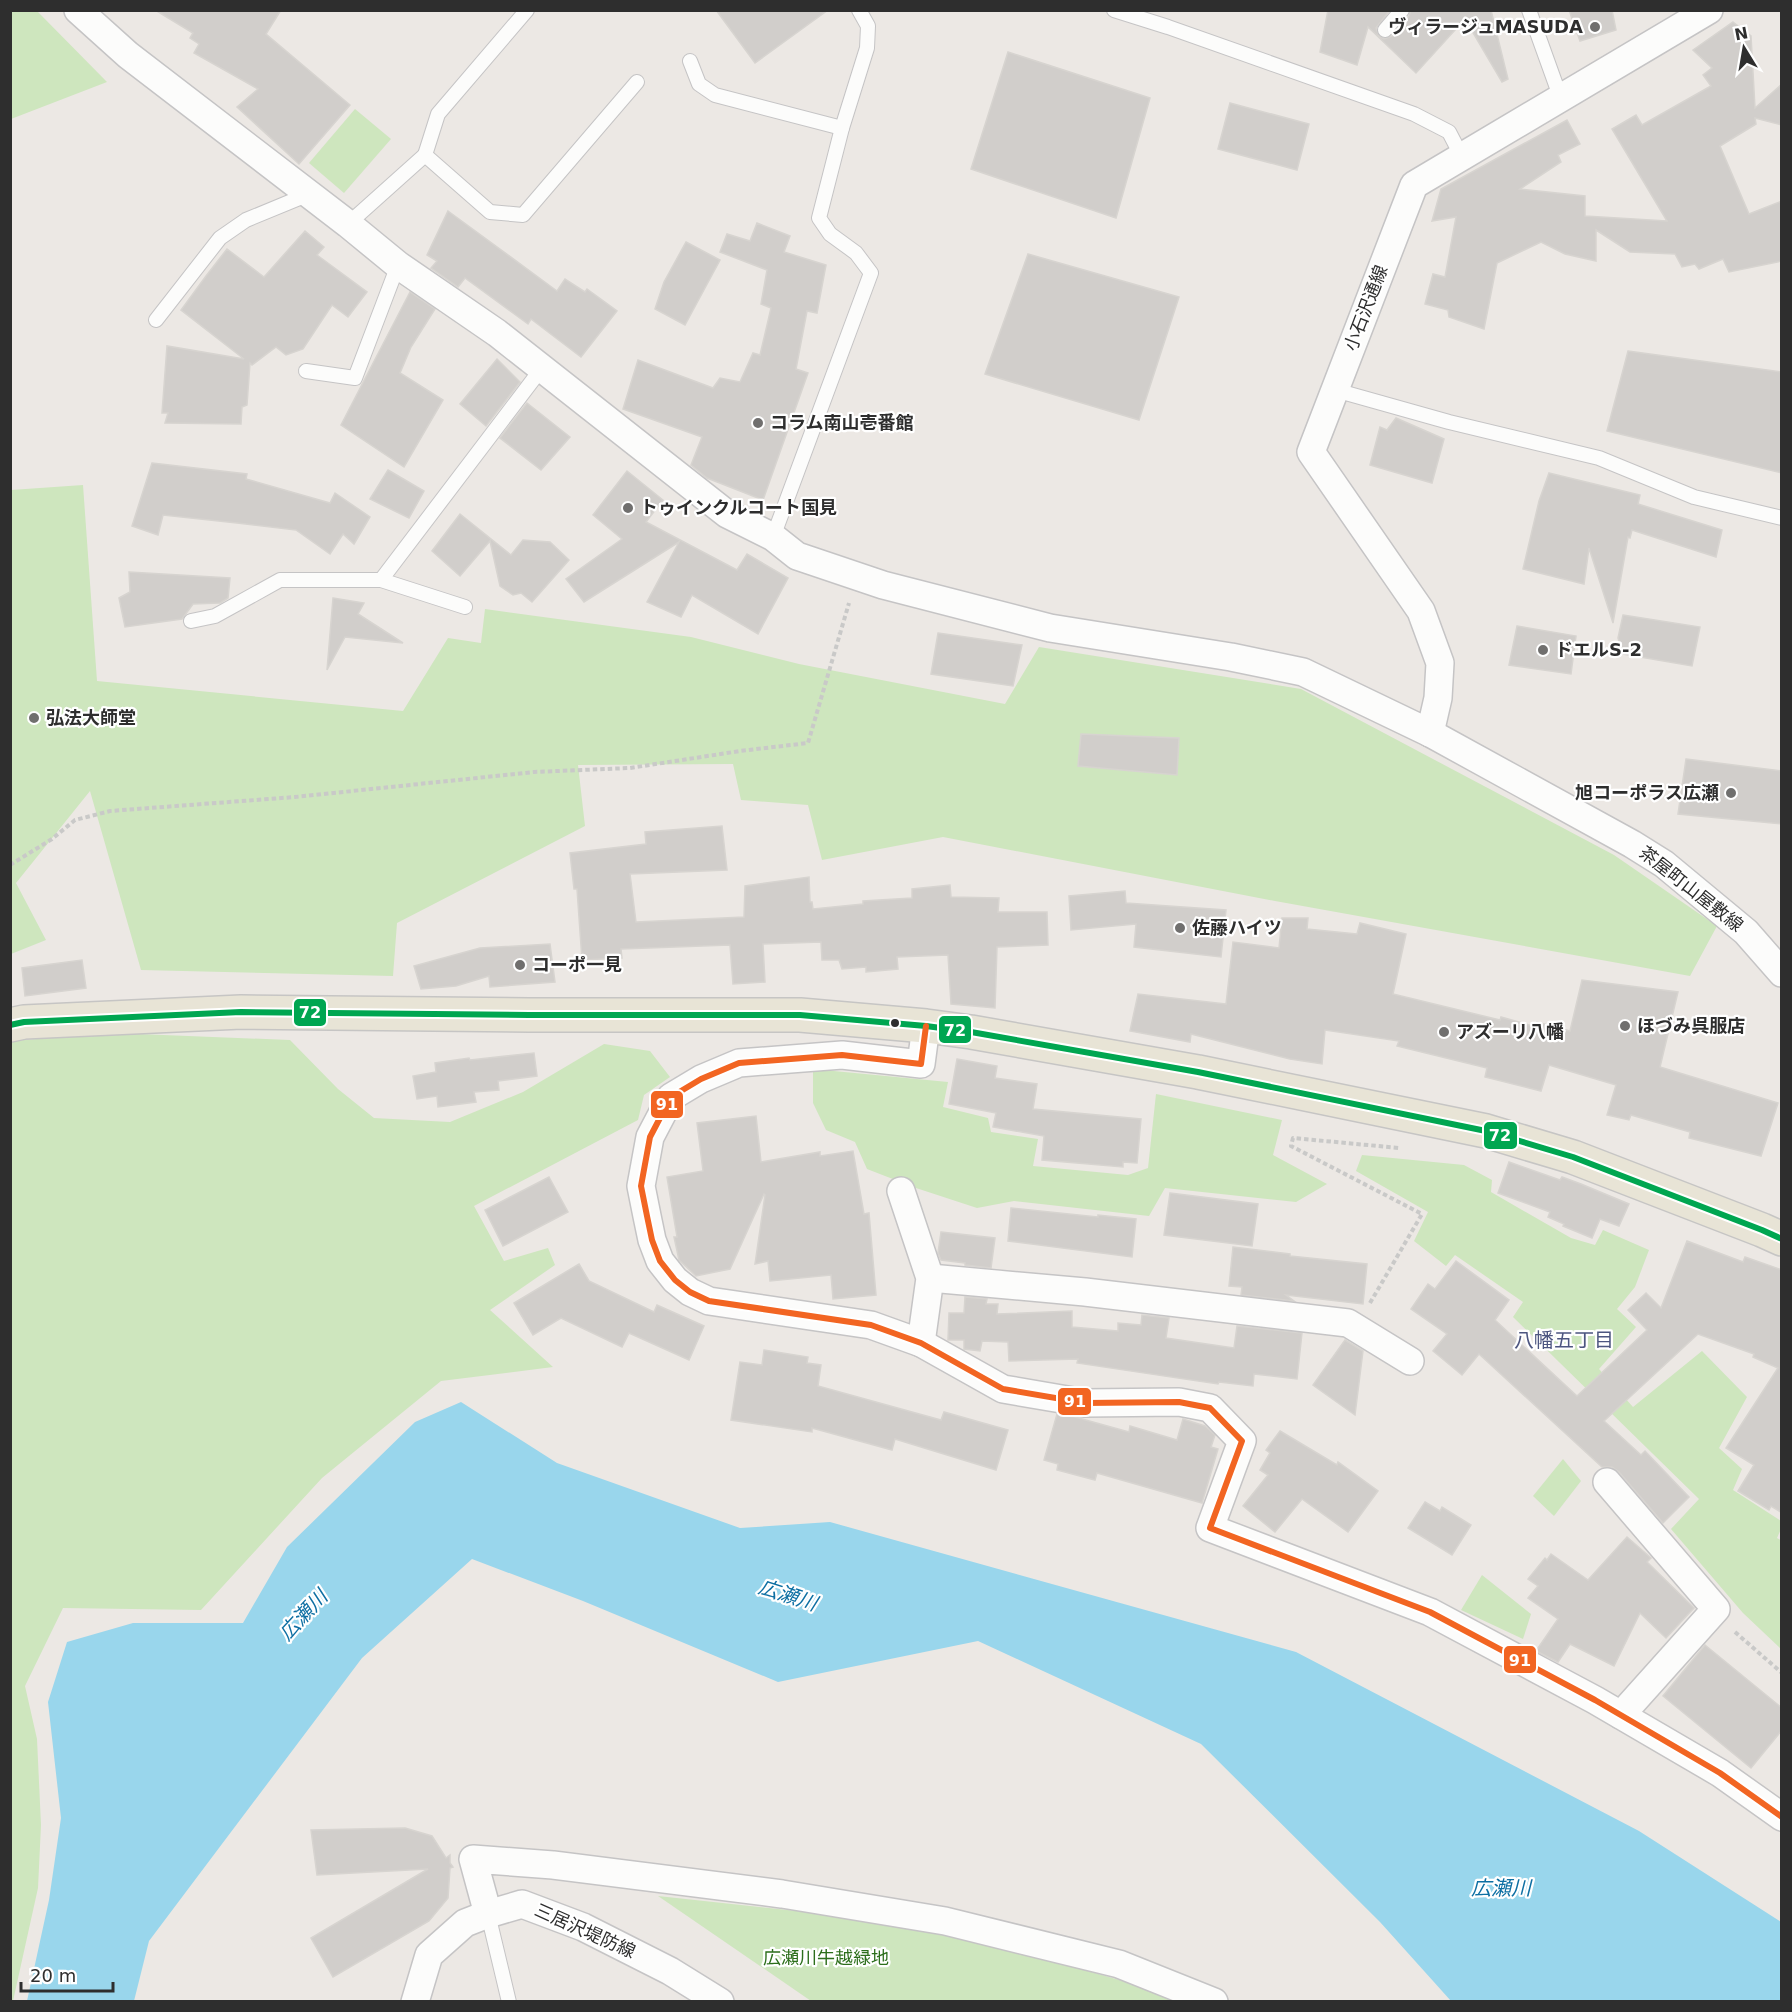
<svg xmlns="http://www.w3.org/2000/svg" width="1792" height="2012" viewBox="0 0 1792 2012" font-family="'DejaVu Sans','Noto Sans JP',sans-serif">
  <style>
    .green { fill: #cee6be }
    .water { fill: #99d6ec }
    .building { fill: #d1cecb; stroke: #d7d4d0; stroke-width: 1.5 }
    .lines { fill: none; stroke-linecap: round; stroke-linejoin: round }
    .service-casing { stroke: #c5c4c5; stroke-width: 16 }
    .minor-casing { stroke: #c5c4c5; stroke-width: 30 }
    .primary-casing { stroke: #c6c5c4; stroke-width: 36 }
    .path { stroke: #c9c9c8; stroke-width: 4; stroke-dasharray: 4.5 3; stroke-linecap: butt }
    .service { stroke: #fcfcfb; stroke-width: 14 }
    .minor { stroke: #fcfcfb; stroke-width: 27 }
    .primary { stroke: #e8e4d6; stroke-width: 33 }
    .bus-1-casing { stroke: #fff; stroke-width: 10 }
    .bus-2-casing { stroke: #fff; stroke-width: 10 }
    .bus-1 { stroke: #00a651; stroke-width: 6 }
    .bus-2 { stroke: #f26522; stroke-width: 6 }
    .poi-dot { fill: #706f6e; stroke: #fff; stroke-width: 2 }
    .bus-dot { fill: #2e2e2e; stroke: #fff; stroke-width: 2 }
    .labels { text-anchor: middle; stroke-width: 4.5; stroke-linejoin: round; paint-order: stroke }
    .poi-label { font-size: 18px; font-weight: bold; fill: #2e2e2e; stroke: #fff; text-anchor: start }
    .street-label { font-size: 18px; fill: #2e2e2e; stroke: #fff }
    .park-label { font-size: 18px; fill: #2c6e1b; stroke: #fff }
    .neighbourhood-label { font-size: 20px; fill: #4d5680; stroke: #fff }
    .water-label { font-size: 20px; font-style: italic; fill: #0d6fa3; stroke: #fff }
    .line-badge { stroke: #fff; stroke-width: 2 }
    .badge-label { font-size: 16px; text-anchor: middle; font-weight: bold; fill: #fff }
  </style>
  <rect width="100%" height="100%" fill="#ece8e4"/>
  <g class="green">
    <path d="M11 10 37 11 107 82 11 119Z"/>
    <path d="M355 109 391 139 344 193 309 163Z"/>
    <path d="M83 485 97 681 403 711 448 638 481 643 485 609 691 637 799 664 1005 704 1039 647 1301 689 1614 855 1717 926 1690 976 1275 901 943 837 822 860 808 805 741 800 733 764 578 765 585 826 397 923 393 976 141 970 90 791 16 883 46 940 11 954V490Z"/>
    <path d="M114 1033 290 1040 338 1089 374 1118 450 1122 523 1092 604 1044 650 1051 670 1077 644 1095 638 1120 474 1206 504 1261 548 1248 555 1265 490 1310 553 1367 441 1381 322 1478 201 1610 63 1608 25 1686 37 1739 41 1825 38 1888 13 2001 11 2002V1041Z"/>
    <path d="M813 1069 948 1082 943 1107 988 1118 991 1132 1038 1139 1033 1166 1128 1175 1148 1168 1156 1094 1282 1120 1273 1155 1327 1184 1296 1202 1165 1188 1149 1216 1014 1201 977 1208 916 1188 867 1169 855 1142 826 1130 813 1103Z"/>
    <path d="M1362 1155 1464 1165 1492 1180 1491 1192 1571 1238 1595 1245 1603 1230 1649 1250 1635 1287 1617 1309 1636 1327 1599 1369 1633 1407 1702 1351 1747 1397 1719 1448 1742 1469 1733 1490 1781 1521V1529L1777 1538 1782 1541 1781 1649 1743 1613 1671 1529 1699 1499 1513 1317 1523 1302 1455 1255 1446 1266 1414 1241 1428 1212 1356 1171Z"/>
    <path d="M1563 1459 1581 1481 1554 1516 1533 1496Z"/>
    <path d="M1482 1575 1531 1614 1523 1639 1461 1610Z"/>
    <path d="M658 1896 927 1925 1193 2001H811Z"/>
  </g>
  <path class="water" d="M461 1402 557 1463 740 1528 830 1522 1296 1652 1639 1831 1781 1922V2001H1451L1380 1922 1201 1744 978 1641 778 1682 583 1601 472 1559 362 1658 149 1941 134 2001H27L49 1900 61 1818 48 1702 67 1642 133 1623H243L287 1547 415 1422Z"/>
  <g class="building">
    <path d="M155 10H281L266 34 350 105 299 164 237 107 258 89 194 53 199 44 190 38 193 33Z"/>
    <path d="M716 10H828L755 63Z"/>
    <path d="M1328 10H1390L1376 28 1379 36 1384 39 1392 36 1409 16 1411 10H1491L1508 79 1502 82 1465 19 1416 73 1368 27 1357 65 1320 52Z"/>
    <path d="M1569 10H1612L1616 30 1580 41Z"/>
    <path d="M1733 22 1751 36 1755 108 1782 84V125L1755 118 1756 124 1720 146 1749 214 1782 201V261L1729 272 1723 259 1699 269 1695 264 1682 267 1675 254 1630 252 1596 230V261L1565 254 1541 242 1497 263 1484 329 1449 317 1448 310 1425 304 1433 274 1445 277 1456 217 1432 221 1441 189 1567 120 1580 144 1558 155 1561 162 1520 189 1585 196V216L1667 221 1612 129 1636 115 1642 125 1711 86 1703 75 1712 68 1693 50Z"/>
    <path d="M1008 52 1150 98 1116 218 971 169Z"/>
    <path d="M1230 103 1309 124 1297 170 1218 149Z"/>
    <path d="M448 211 557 291 565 279 585 292 587 289 617 311 581 357 531 319 528 324 465 278 458 287 431 268 437 261 427 255Z"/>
    <path d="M757 223 790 236 784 252 826 265 817 313 807 311 796 369 808 373 763 500 707 478 691 465 702 437 623 409 638 360 713 388 720 378 740 382 753 353 760 355 771 308 761 304 767 270 720 252 727 234 750 241Z"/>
    <path d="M305 231 324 247 317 255 367 292 348 317 332 305 303 349 286 355 276 347 252 365 250 363 247 405 242 407 241 424 165 423 168 413H162L167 346 244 359 181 310 206 276 227 249 264 277Z"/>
    <path d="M686 242 720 260 685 325 655 309 664 282Z"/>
    <path d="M1028 254 1179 297 1139 420 985 374Z"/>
    <path d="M410 292 435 309 411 347 400 373 443 400 404 467 341 425Z"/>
    <path d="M1628 351 1782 372V473L1607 431Z"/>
    <path d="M497 359 520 382 486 426 460 404Z"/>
    <path d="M527 403 570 437 541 470 500 438Z"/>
    <path d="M1396 418 1444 439 1432 483 1370 465 1380 427 1387 430Z"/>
    <path d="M152 463 247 474 246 479 330 503 335 493 370 517 354 544 343 534 330 554 296 530 237 523 163 515 158 535 132 526Z"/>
    <path d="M388 470 424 491 409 518 370 499Z"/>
    <path d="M627 471 663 500 646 522 737 570 747 554 788 578 758 634 692 595 681 617 647 602 679 542 584 602 566 579 622 539 593 515Z"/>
    <path d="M1549 473 1640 495 1638 504 1722 530 1716 557 1632 530 1630 538 1628 537 1613 623 1589 548 1584 584 1523 569 1539 501Z"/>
    <path d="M460 514 511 555 523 540 550 542 569 560 532 602 521 593 513 595 500 586 490 541 460 576 432 551Z"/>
    <path d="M129 572 230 578 228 598 220 603 193 604 182 619 125 627 119 598 130 592Z"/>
    <path d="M333 598 364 603 358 614 403 643 345 637 327 670Z"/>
    <path d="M1623 615 1700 627 1692 666 1623 654 1618 638Z"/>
    <path d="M1517 626 1576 636 1571 674 1509 665Z"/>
    <path d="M938 633 1022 645 1013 686 931 674Z"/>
    <path d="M1081 734 1179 738 1177 775 1078 766Z"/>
    <path d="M1686 759 1782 771V824L1678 814Z"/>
    <path d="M722 826 727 870 630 874 636 922 744 917 745 886 809 877 810 902H812L813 909 863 904V901L912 898V889L950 885 951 897 999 898 998 912H1047L1048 945 997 947 995 1008 951 1004 948 955 897 957 898 969 866 972V967L842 969 839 960H822L821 942 763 944 765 982 733 984 730 945 621 949 622 958 582 960 577 889H574L570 853 646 844 645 832Z"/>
    <path d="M1125 891 1126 903 1226 910 1221 957 1134 947 1136 924 1071 930 1069 896Z"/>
    <path d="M1282 918H1308L1307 929 1357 934 1360 923 1406 934 1393 994 1500 1020 1501 1017 1536 1027 1537 1022 1570 1031 1582 980 1678 992 1660 1067 1778 1103 1761 1156 1689 1138 1690 1132 1631 1115 1629 1120 1607 1115 1616 1085 1549 1065 1541 1091 1485 1077 1487 1068 1397 1046 1399 1041 1325 1030 1322 1064 1290 1059 1191 1034 1190 1042 1130 1031 1138 994 1226 1004 1233 942 1279 948Z"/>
    <path d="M550 944 555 982 490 987 489 976 456 986 421 989 414 966 480 948Z"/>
    <path d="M82 960 86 988 25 996 22 968Z"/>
    <path d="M534 1053 537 1076 498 1081 499 1090 474 1092 476 1102 438 1107 437 1096 417 1099 413 1076 436 1072 435 1063 469 1058 470 1060Z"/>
    <path d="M957 1059 997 1066 995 1078 1037 1084 1033 1109 1141 1119 1137 1163 1123 1162V1167L1042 1160 1044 1136 993 1127 996 1113 949 1104Z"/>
    <path d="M756 1116 761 1162 820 1152V1156L853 1151 864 1214 869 1213 876 1295 833 1299 831 1275 770 1281 768 1261 755 1264 765 1195 764 1194 730 1269 696 1276 679 1260 674 1237H677L667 1177 703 1171 697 1123Z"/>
    <path d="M1509 1162 1560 1180 1562 1177 1581 1184 1629 1204 1619 1226 1600 1219 1592 1238 1563 1226 1564 1224 1548 1217 1550 1212 1498 1193Z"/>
    <path d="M549 1177 568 1212 503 1246 485 1210Z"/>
    <path d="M1170 1193 1258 1204 1252 1246 1164 1235Z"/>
    <path d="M1011 1208 1098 1217V1215L1136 1219 1132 1257 1008 1241Z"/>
    <path d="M941 1232 995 1238 991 1268 965 1265V1263L941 1260 938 1253Z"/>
    <path d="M1687 1241 1743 1262 1745 1257 1782 1270V1513L1771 1506 1769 1510 1738 1491 1754 1465 1726 1448 1778 1368 1753 1357 1754 1354 1698 1334 1604 1421 1641 1455 1645 1451 1689 1497 1663 1523 1619 1472 1612 1467H1602L1479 1354 1462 1375 1433 1351 1447 1334 1411 1309 1428 1284 1435 1289 1456 1261 1509 1300 1495 1320 1577 1396 1647 1330 1628 1310 1646 1293 1661 1308Z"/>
    <path d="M1233 1247 1290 1254V1256L1367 1264 1363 1304 1286 1295 1294 1301 1241 1295 1242 1287 1229 1286Z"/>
    <path d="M579 1264 589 1281 654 1312 657 1305 704 1326 689 1360 629 1333 622 1347 561 1318 533 1335 514 1303Z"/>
    <path d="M965 1297 987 1299 986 1304H998L997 1314 1072 1311V1327L1118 1331V1323L1141 1325 1142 1315 1169 1318 1166 1338 1234 1348 1237 1326 1302 1333 1297 1379 1254 1374 1253 1386 1219 1382 1218 1384 1077 1363 1078 1359 1009 1361 1008 1342 982 1341 980 1351 964 1349V1340H948L949 1313H964Z"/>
    <path d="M1345 1340 1363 1351 1355 1415 1313 1385Z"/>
    <path d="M764 1350 808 1357 807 1363 821 1365 818 1386 941 1420 944 1412 1008 1430 996 1470 895 1439 892 1450 812 1428V1432L731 1420 740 1362 762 1365Z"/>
    <path d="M1057 1414 1075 1417 1129 1432 1130 1426 1177 1440 1183 1419 1205 1426 1215 1435 1211 1447 1218 1449 1202 1503 1097 1473 1095 1480 1057 1470 1058 1464 1044 1460Z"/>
    <path d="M1280 1431 1337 1465 1338 1462 1378 1491 1348 1532 1302 1499 1275 1532 1243 1506 1268 1475 1260 1470 1270 1453 1266 1450Z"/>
    <path d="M1425 1502 1440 1511 1442 1507 1471 1525 1452 1555 1408 1528Z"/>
    <path d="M1627 1537 1651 1558 1647 1562 1694 1608 1666 1638 1640 1613 1614 1666 1570 1644 1558 1662 1536 1651 1558 1619 1528 1598 1538 1586 1528 1579 1545 1558 1547 1560 1551 1554 1588 1580Z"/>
    <path d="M1705 1645 1782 1708V1730L1751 1768 1663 1696Z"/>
    <path d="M405 1828 432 1836 446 1858 450 1855V1863L453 1867 450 1868 448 1898 429 1921 333 1977 311 1938 428 1869 317 1875 311 1830Z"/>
  </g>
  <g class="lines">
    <defs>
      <g id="service">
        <path d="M1114 10 1168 27 1414 114 1449 132 1462 157"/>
        <path d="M1529 10 1561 99"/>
        <path d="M1385 30 1402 10"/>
        <path d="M690 61 699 84 715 95 842 128"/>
        <path d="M425 155 438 114 527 10"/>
        <path d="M348 224 425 155 490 212 523 215 637 82"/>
        <path d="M156 320 220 238 246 220 309 194"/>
        <path d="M306 371 355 378 398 265"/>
        <path d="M1335 390 1449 422 1599 458 1694 497 1782 518"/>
        <path d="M773 537 871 273 856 253 830 234 819 218 842 128 867 48 868 26 859 10"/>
        <path d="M381 580 542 368"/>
        <path d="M191 621 215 616 280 580H381L465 607"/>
        <path d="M488 1914 509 2002"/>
      </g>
      <g id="minor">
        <path d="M78 10 128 55 348 224 398 265 497 333 727 514 773 537 797 556 883 585 1050 628 1231 657 1303 672 1430 733 1632 844 1664 864 1746 932 1782 973"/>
        <path d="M1430 733 1438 698 1440 663 1421 611 1311 452 1414 185 1709 10"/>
        <path d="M926 1026 921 1064 842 1055 739 1063 701 1079 671 1097 650 1137 641 1186 647 1216 652 1240 660 1261 675 1280 690 1292 709 1301 871 1325 921 1343 1003 1389 1085 1403 1179 1402 1210 1408 1242 1441 1210 1528 1430 1612 1595 1700 1720 1773 1782 1817"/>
        <path d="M901 1191 930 1278 921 1343"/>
        <path d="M930 1278 1085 1292 1348 1323 1410 1361"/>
        <path d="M1607 1482 1716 1609 1621 1715"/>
        <path d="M488 1914 473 1859 553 1865 782 1894 945 1921 1119 1964 1214 2002"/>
        <path d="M415 2002 429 1955 465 1923 488 1914 522 1904 583 1927 670 1971 720 2002"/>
      </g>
      <path id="primary" d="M10 1025 24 1022 241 1012 529 1015H800L926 1026 971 1032 1198 1072 1486 1131 1573 1157 1762 1230 1782 1239"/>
    </defs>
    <use href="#service" class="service-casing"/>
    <use href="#minor" class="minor-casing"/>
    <use href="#primary" class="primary-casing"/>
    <g class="path">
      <path d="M10 865 52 839 75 820 110 811 295 797 534 772 630 768 740 751 808 743 849 603"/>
      <path d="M1370 1303 1422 1214 1291 1146 1293 1138 1399 1148"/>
      <path d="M1735 1632 1782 1673"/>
    </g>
    <use href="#service" class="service"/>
    <use href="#minor" class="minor"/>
    <use href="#primary" class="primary"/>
    <defs>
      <path id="bus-1" d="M10 1025 24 1022 241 1012 529 1015H800L926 1026 971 1032 1198 1072 1486 1131 1573 1157 1762 1230 1782 1239"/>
      <path id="bus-2" d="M926 1026 921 1064 842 1055 739 1063 701 1079 671 1097 650 1137 641 1186 647 1216 652 1240 660 1261 675 1280 690 1292 709 1301 871 1325 921 1343 1003 1389 1085 1403 1179 1402 1210 1408 1242 1441 1210 1528 1430 1612 1595 1700 1720 1773 1782 1817"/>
    </defs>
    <use href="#bus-1" class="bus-1-casing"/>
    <use href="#bus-2" class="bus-2-casing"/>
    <use href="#bus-1" class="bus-1"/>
    <use href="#bus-2" class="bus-2"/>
  </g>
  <g class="poi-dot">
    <circle cx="1595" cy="27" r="6"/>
    <circle cx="758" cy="423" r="6"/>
    <circle cx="628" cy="508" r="6"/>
    <circle cx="1543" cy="650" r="6"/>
    <circle cx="34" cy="718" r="6"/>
    <circle cx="1731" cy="793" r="6"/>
    <circle cx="1180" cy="928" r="6"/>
    <circle cx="520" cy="965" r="6"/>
    <circle cx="1625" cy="1026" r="6"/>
    <circle cx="1444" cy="1032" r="6"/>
  </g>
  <circle class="bus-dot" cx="895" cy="1023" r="5"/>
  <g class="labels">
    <g class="poi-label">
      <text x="1583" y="33" text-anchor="end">ヴィラージュMASUDA</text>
      <text x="770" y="429">コラム南山壱番館</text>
      <text x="640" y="514">トゥインクルコート国見</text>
      <text x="1555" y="656">ドエルS-2</text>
      <text x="46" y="724">弘法大師堂</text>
      <text x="1719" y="799" text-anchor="end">旭コーポラス広瀬</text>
      <text x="1192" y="934">佐藤ハイツ</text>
      <text x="532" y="971">コーポ一見</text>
      <text x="1637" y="1032">ほづみ呉服店</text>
      <text x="1456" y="1038">アズーリ八幡</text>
    </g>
    <g class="street-label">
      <text transform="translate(1366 308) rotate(-69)" y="6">小石沢通線</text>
      <text transform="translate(1691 889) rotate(38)" y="6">茶屋町山屋敷線</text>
      <text transform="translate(585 1931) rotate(24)" y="6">三居沢堤防線</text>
    </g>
    <g class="park-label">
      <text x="826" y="1964">広瀬川牛越緑地</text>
    </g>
    <g class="neighbourhood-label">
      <text x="1564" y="1347">八幡五丁目</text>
    </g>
    <g class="water-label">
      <text transform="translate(788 1595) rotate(18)" y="7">広瀬川</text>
      <text transform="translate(303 1615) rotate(-47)" y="7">広瀬川</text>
      <text x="1501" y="1895">広瀬川</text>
    </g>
  </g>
  <g class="line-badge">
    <rect x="293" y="998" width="34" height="29" rx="6" fill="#00a651"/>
    <rect x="938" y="1015" width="34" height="29" rx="6" fill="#00a651"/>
    <rect x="650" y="1090" width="34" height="29" rx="6" fill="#f26522"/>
    <rect x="1483" y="1121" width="35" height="29" rx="6" fill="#00a651"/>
    <rect x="1057" y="1387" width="35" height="29" rx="6" fill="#f26522"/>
    <rect x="1503" y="1645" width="34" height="29" rx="6" fill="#f26522"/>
  </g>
  <g class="badge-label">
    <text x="310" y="1018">72</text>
    <text x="955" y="1036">72</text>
    <text x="667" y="1110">91</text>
    <text x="1500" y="1141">72</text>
    <text x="1075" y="1407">91</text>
    <text x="1520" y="1666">91</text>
  </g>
  <rect width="1792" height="2012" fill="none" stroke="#2e2e2e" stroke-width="24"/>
  <g transform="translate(1744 48) rotate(349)" stroke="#ffffff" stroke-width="4.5" paint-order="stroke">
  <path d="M0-4.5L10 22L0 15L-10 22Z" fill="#2e2e2e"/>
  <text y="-9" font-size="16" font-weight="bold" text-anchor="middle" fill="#2e2e2e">N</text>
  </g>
  <path d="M21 1982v9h92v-9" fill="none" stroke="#2e2e2e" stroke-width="3"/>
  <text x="30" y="1982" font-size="18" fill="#2e2e2e" stroke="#ffffff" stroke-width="4.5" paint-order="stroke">20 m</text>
</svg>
